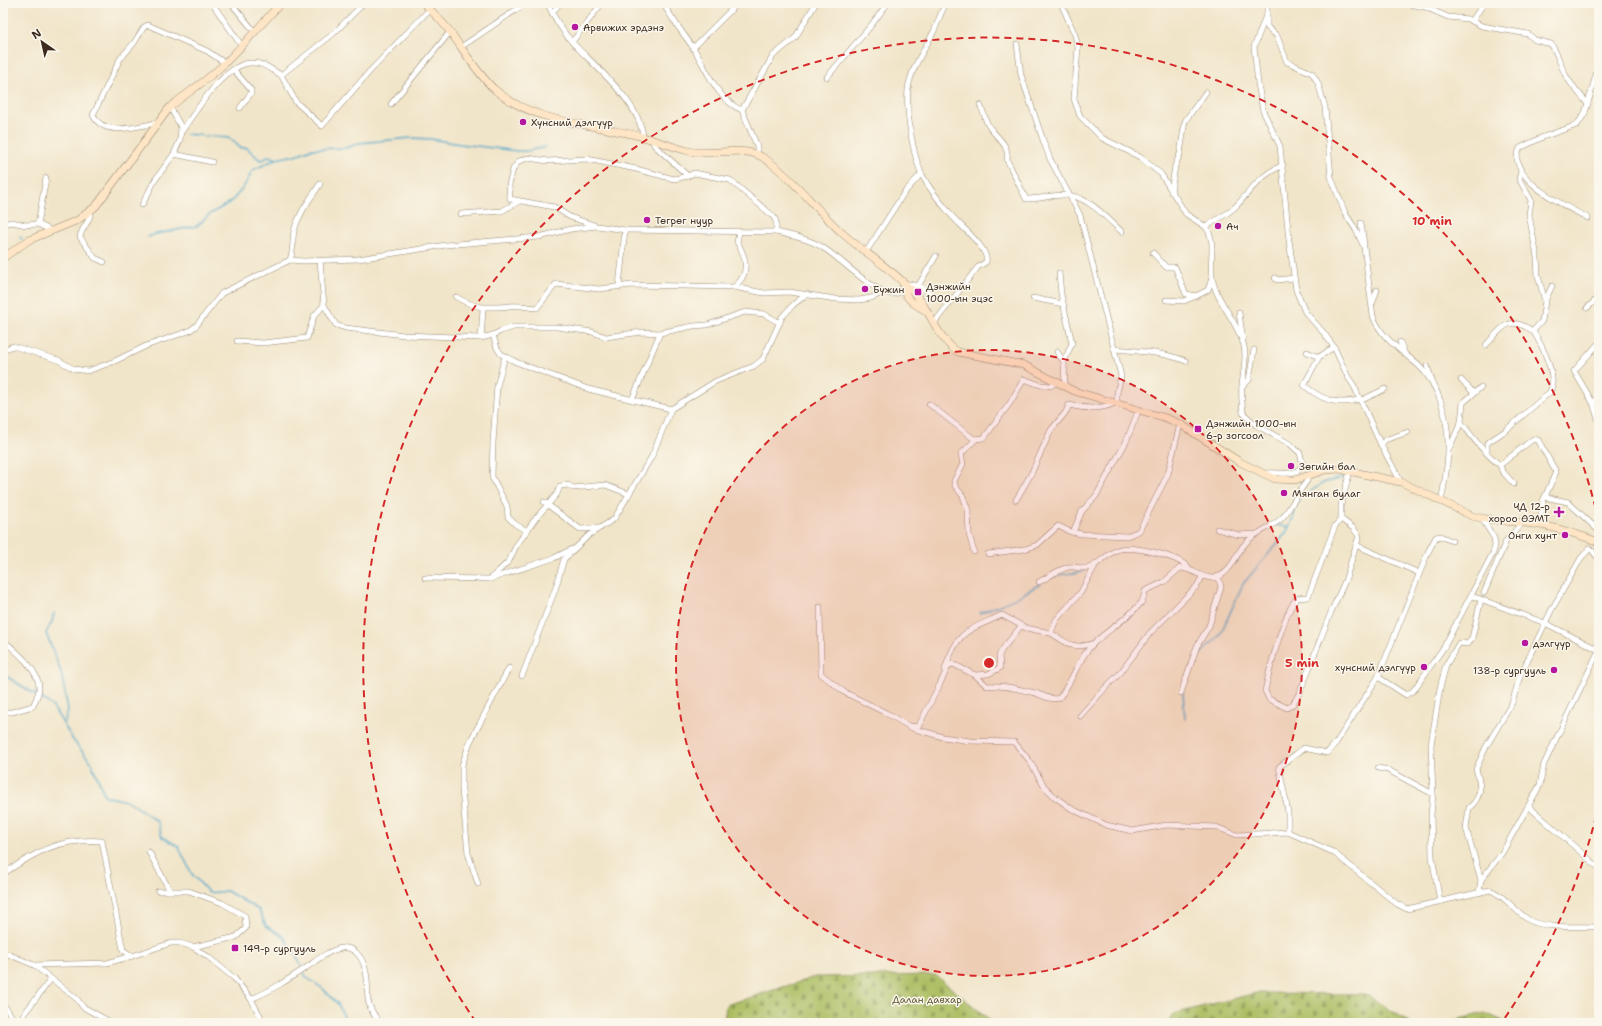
<svg xmlns="http://www.w3.org/2000/svg" width="1602" height="1026" viewBox="0 0 1602 1026" font-family="'Shantell Sans',sans-serif">
  <style>
    .cemetery { fill: url(#cemetery-stones); stroke: #73743f }
    .lines { fill: none; stroke-linecap: round; stroke-linejoin: round }
    .stream { stroke: #4da6ca; stroke-width: 1.5 }
    .street-casing { stroke: #968874; stroke-width: 6 }
    .secondary-casing { stroke: #968874; stroke-width: 8 }
    .street { stroke: #fff; stroke-width: 5 }
    .secondary { stroke: #fee5c5; stroke-width: 7 }
    .ring { fill: none; stroke: #d62828; stroke-width: 2; stroke-dasharray: 7 5 }
    .poi-dot { fill: #b5179e; stroke: #fbf7ec; stroke-width: 1.5 }
    .labels { text-anchor: middle; stroke-width: 3; stroke-linejoin: round; paint-order: stroke }
    .poi-label { font-size: 10px; fill: #3b2a1e; stroke: #fbf7ec; text-anchor: start }
    .park-label { font-size: 10px; fill: #5d5632; stroke: #fbf7ec }
    .centre { fill: #d62828; stroke: #fbf7ec; stroke-width: 2 }
    .ring-label { font-size: 12px; text-anchor: middle; font-weight: bold; fill: #d62828; stroke: #fbf7ec; stroke-width: 3; stroke-linejoin: round; paint-order: stroke }
  </style>
  <defs>
    <pattern id="cemetery-stones" width="16" height="16" patternUnits="userSpaceOnUse"><rect width="16" height="16" fill="#abbd60"/><path d="M2 7V4a2 2 0 0 1 4 0v3zM10 15v-3a2 2 0 0 1 4 0v3z" fill="#8c9a4f"/></pattern>
  </defs>
  <rect width="100%" height="100%" fill="#fbf7ec"/>
  <filter id="ink" filterUnits="userSpaceOnUse"><feTurbulence type="fractalNoise" baseFrequency=".025" numOctaves="2"/><feDisplacementMap in="SourceGraphic" scale="8" xChannelSelector="R" yChannelSelector="G"/><feConvolveMatrix kernelMatrix="1 2 1 2 8 2 1 2 1" color-interpolation-filters="sRGB"/></filter>
  <filter id="wash" filterUnits="userSpaceOnUse"><feTurbulence type="fractalNoise" baseFrequency=".012" numOctaves="4" result="noise"/><feDisplacementMap in="SourceGraphic" scale="16" xChannelSelector="R" yChannelSelector="G"/><feGaussianBlur stdDeviation="0.9" result="paint"/><feColorMatrix in="noise" values="0 0 0 0 0 0 0 0 0 0 0 0 0 0 0 0 0 1.4 0 .05"/><feComposite in="paint" operator="in"/></filter>
  <g filter="url(#wash)">
    <rect width="100%" height="100%" fill="#f1e5c9"/>
    <g class="cemetery">
      <path d="M935 975 994 1023H724L726 1005 815 977Z"/>
      <path d="M1256 993 1365 994 1411 1023H1167L1173 1014Z"/>
      <path d="M1485 1013 1508 1023H1442Z"/>
    </g>
    <g class="lines">
      <g class="stream">
        <path d="M186 134 228 138 234 141 240 148H247L260 160 265 159 268 156 275 158"/>
        <path d="M19 236 22 239"/>
        <path d="M148 237 156 234 197 226 210 214 231 202 243 188 253 170 276 159 296 155 311 149 346 148 359 143 411 138 431 139 460 144 518 151H528L545 147"/>
        <path d="M1276 525 1288 527"/>
        <path d="M1236 562 1243 550"/>
        <path d="M1220 573 1226 568"/>
        <path d="M1052 577C1063 572 1075 575 1086 570"/>
        <path d="M54 613 52 622 46 633 61 672 68 710 64 725 73 740 91 762 105 796 130 802 158 822 162 837 178 846 192 874 209 893 227 891 259 910 266 926 283 936 299 960 306 977 322 988 338 1004 347 1023"/>
        <path d="M980 613 1014 599 1040 584"/>
        <path d="M1195 659 1220 635 1243 584 1286 533 1294 516 1296 502H1299V499L1323 483 1345 477"/>
        <path d="M3 674 47 702 53 707 64 725"/>
        <path d="M1183 693 1185 719"/>
      </g>
    </g>
  </g>
  <g filter="url(#ink)">
    <g class="lines">
      <defs>
        <g id="street">
          <path d="M212 3 241 45"/>
          <path d="M231 3 254 31"/>
          <path d="M364 3 333 34 281 75 296 102 322 126 370 71 430 9"/>
          <path d="M547 3C554 17 561 30 572 42 595 67 640 102 643 137"/>
          <path d="M663 3C671 18 682 32 692 46 707 68 716 100 742 110L757 146V155"/>
          <path d="M1061 3 1075 35 1078 47 1074 99 1080 116 1102 138 1140 157 1161 174 1186 214 1206 227C1216 219 1229 214 1237 205 1253 188 1260 175 1283 165"/>
          <path d="M1267 3V13L1254 47 1258 84 1263 111 1280 146 1289 240 1296 290 1305 312 1323 332 1334 347 1348 377 1354 386 1381 445 1401 482"/>
          <path d="M1404 3 1425 7 1448 17 1468 19 1482 26 1528 34 1535 40 1551 44C1558 54 1560 65 1566 76 1572 86 1580 94 1588 104"/>
          <path d="M1595 3 1599 5"/>
          <path d="M552 13 560 3"/>
          <path d="M1267 13V27L1277 36 1287 62 1312 73 1318 83 1325 107 1331 177 1345 213 1356 230 1364 247 1373 316C1381 338 1401 350 1418 365 1440 385 1449 421 1448 450 1448 467 1444 485 1441 502"/>
          <path d="M1472 21 1484 3"/>
          <path d="M572 42 602 3"/>
          <path d="M461 47 526 3"/>
          <path d="M693 48 738 3"/>
          <path d="M234 70 251 90V93L240 108"/>
          <path d="M827 77 869 28 888 3"/>
          <path d="M391 104 450 32"/>
          <path d="M980 105C983 111 985 117 987 123 994 137 1010 143 1007 160L1026 199C1039 199 1052 195 1064 195 1086 194 1107 218 1122 232"/>
          <path d="M742 110 773 56 795 38 816 3"/>
          <path d="M157 123C137 126 104 138 93 115L120 59 134 43 144 27 148 25 207 51 225 63"/>
          <path d="M182 131C196 111 226 61 253 63 264 63 272 70 281 75"/>
          <path d="M653 140 654 145 688 176 694 173 730 180 773 216 776 221V232"/>
          <path d="M174 154 212 162"/>
          <path d="M1171 192 1175 166 1180 154 1185 121 1206 92"/>
          <path d="M142 205 155 180 174 154 180 140 181 127 170 107"/>
          <path d="M91 210C91 222 82 226 80 237L95 258 104 262"/>
          <path d="M461 214 502 211 518 202"/>
          <path d="M1588 218C1567 207 1520 185 1517 159 1516 156 1519 151 1520 148L1543 137 1577 125 1585 113 1599 65"/>
          <path d="M1361 223 1364 244"/>
          <path d="M3 224 12 222 26 225 38 224 50 230"/>
          <path d="M38 224 46 178"/>
          <path d="M594 225 570 217 554 207 510 199 509 185 513 169 519 161 528 158 548 161 587 159 636 169 674 179 688 176"/>
          <path d="M1206 227C1217 243 1209 258 1212 277 1216 302 1238 321 1244 346 1247 359 1243 373 1242 386 1241 395 1242 404 1243 413L1256 425 1290 444 1300 453 1303 466C1292 478 1280 471 1267 473L1266 475"/>
          <path d="M866 252 904 193 921 174"/>
          <path d="M1153 253 1166 267H1175L1186 294 1196 296 1208 290 1212 278"/>
          <path d="M290 260C294 250 292 241 294 231 299 213 310 199 320 184"/>
          <path d="M1059 273 1061 294 1072 343 1064 362 1065 386"/>
          <path d="M1275 278 1277 280 1294 278"/>
          <path d="M904 283 918 286 949 305"/>
          <path d="M619 286 625 230"/>
          <path d="M918 286 936 256"/>
          <path d="M734 287C750 275 747 258 737 242L739 232"/>
          <path d="M456 297C477 309 485 308 509 306 518 305 528 307 537 308L556 284 599 289 632 285 734 287 764 293 789 292 836 299 859 300 871 298 884 292"/>
          <path d="M1033 298 1063 304"/>
          <path d="M1166 300 1184 301 1196 296"/>
          <path d="M1545 301 1552 286"/>
          <path d="M1373 302 1377 290"/>
          <path d="M324 305 336 325 345 328 404 335 481 338"/>
          <path d="M1587 308 1599 297"/>
          <path d="M483 309 481 338 493 335 501 331 514 327H557L592 332 606 337 642 332 660 333"/>
          <path d="M1239 313 1243 340"/>
          <path d="M934 323 978 267 986 262C990 249 959 225 951 215 942 204 924 183 920 170 912 150 906 110 908 89 911 68 925 49 934 31 938 22 941 12 946 3"/>
          <path d="M493 335 497 348 501 354 516 362 588 389 671 409"/>
          <path d="M237 341 263 343 307 338 314 316 324 305 320 261"/>
          <path d="M1400 342 1404 352"/>
          <path d="M1599 343 1574 371 1593 403 1599 422"/>
          <path d="M1486 345C1504 326 1508 315 1533 331"/>
          <path d="M1334 347 1319 357 1304 385C1320 399 1338 407 1360 399"/>
          <path d="M1114 349C1138 351 1163 352 1186 361"/>
          <path d="M3 350 13 346 58 360 74 369 88 371 115 361 146 346 189 331 196 326 222 293 290 260 303 261 358 259 446 245 539 237 571 229 597 226 625 230 776 232C792 236 811 239 825 249 842 260 872 291 891 294 895 295 900 292 903 291"/>
          <path d="M1057 352 1064 362"/>
          <path d="M1307 352 1319 357"/>
          <path d="M505 356 497 386 493 442 492 477 507 506 508 517 515 524 527 531"/>
          <path d="M1427 366 1432 380"/>
          <path d="M1461 380 1474 393"/>
          <path d="M1242 387 1249 380 1254 350"/>
          <path d="M632 400 660 333 693 326 707 325 745 312 764 314 780 323"/>
          <path d="M1361 402 1362 400 1385 389"/>
          <path d="M1593 403 1599 397"/>
          <path d="M929 404 974 439 984 438 1010 403 1024 379 1040 385 1051 386 1057 381"/>
          <path d="M1461 422 1463 403 1481 387"/>
          <path d="M1381 445 1385 440 1408 432"/>
          <path d="M1449 449 1461 422C1473 438 1484 453 1500 465L1533 439 1538 440 1556 472 1543 501 1540 525"/>
          <path d="M1487 452V443L1505 431 1550 392C1558 377 1542 345 1533 331L1542 321 1545 301 1538 276 1537 257 1529 215 1531 200 1519 179 1521 171"/>
          <path d="M1500 465 1502 471 1514 484"/>
          <path d="M1545 497 1568 502 1599 531"/>
          <path d="M1016 500 1031 474 1051 430 1066 412 1069 405C1085 409 1102 410 1117 402V393L1121 376 1080 215 1050 159 1044 143 1021 75 1017 44"/>
          <path d="M544 502 580 529 600 528"/>
          <path d="M1341 519 1335 526 1308 597 1297 598C1284 612 1269 671 1265 691L1269 699 1287 708 1293 704 1300 692 1331 612 1345 581 1359 536 1353 528 1341 519V505L1350 471"/>
          <path d="M1217 529 1239 535 1254 534"/>
          <path d="M1073 532 1082 511 1096 496 1126 442 1139 409"/>
          <path d="M1356 545 1419 573"/>
          <path d="M974 552 969 534 968 510 963 496 955 486 954 481 963 464 961 454 976 439"/>
          <path d="M988 554 1025 549 1037 545 1058 526 1071 532 1082 534 1127 536 1139 531 1168 474 1180 424"/>
          <path d="M425 578 490 579 554 558 572 549"/>
          <path d="M490 579 509 561 516 546 536 518 557 494 560 486 568 485 573 488 605 485 629 494"/>
          <path d="M1039 582C1049 577 1058 569 1069 567 1076 566 1083 570 1091 567 1100 563 1107 554 1117 550 1129 544 1180 556 1188 568"/>
          <path d="M1484 593 1506 541 1523 522"/>
          <path d="M1472 596 1545 623 1599 650"/>
          <path d="M820 607 821 674 844 692 886 713 912 728 943 737 970 741 1014 742 1029 760 1044 786 1055 797 1072 809 1106 825 1132 831 1167 825 1216 827 1237 835 1288 832 1333 852 1397 904 1407 909 1490 890C1506 896 1514 911 1529 920 1544 929 1581 926 1599 927"/>
          <path d="M3 640C16 651 39 670 39 688 39 694 35 701 33 706L12 712H3"/>
          <path d="M1094 643C1074 650 1068 644 1051 633L1056 620 1081 592 1096 564"/>
          <path d="M945 669C958 629 968 631 1002 615L1026 628 1051 633"/>
          <path d="M975 675 988 674 1000 668 999 656 1001 651 1021 626"/>
          <path d="M522 676 555 590 564 559 589 535 614 519 652 456 671 409 716 381 754 366 763 359 782 317 794 304 807 294"/>
          <path d="M1378 677 1406 695 1413 691 1444 647 1493 553 1495 546 1494 538 1482 519"/>
          <path d="M938 688 949 665 953 664 975 675 987 686C1003 685 1020 689 1035 693 1043 695 1050 701 1059 698 1074 680 1078 657 1096 641 1109 630 1131 615 1141 603 1144 599 1144 595 1145 591L1164 582 1180 568C1193 568 1201 579 1214 578 1231 575 1235 555 1244 545 1255 531 1274 527 1283 517 1292 506 1298 492 1307 481V476"/>
          <path d="M1181 693 1197 646 1209 626 1221 587 1218 576"/>
          <path d="M1080 716 1107 686 1121 672 1150 633 1197 586 1202 577"/>
          <path d="M911 726 915 727 919 725 939 686"/>
          <path d="M1378 768 1388 770 1433 794"/>
          <path d="M1528 806 1599 868"/>
          <path d="M1288 832V812L1279 767 1304 748 1327 753 1336 743 1378 677 1428 552 1436 537 1440 536 1452 541"/>
          <path d="M149 852 170 891"/>
          <path d="M3 874C37 851 60 838 102 841L123 950 132 956 171 943H180L193 947 207 956 234 978 251 999 264 1023"/>
          <path d="M1481 880 1466 828 1469 808C1483 796 1481 785 1476 769L1486 747 1512 703 1520 676 1551 611 1581 558 1590 548 1599 559"/>
          <path d="M478 884 468 853 462 790V765L470 742 509 668"/>
          <path d="M158 891H189L222 903 245 916 246 928 236 937 193 947"/>
          <path d="M1479 893 1481 880 1502 853 1540 785 1544 764 1599 650"/>
          <path d="M1440 902 1432 857 1431 815 1433 794 1431 745 1440 688 1446 665 1459 643 1468 644 1472 638 1481 600"/>
          <path d="M3 952 34 965 77 999 83 1007 112 1023"/>
          <path d="M34 965 107 963 132 956"/>
          <path d="M251 999C271 991 289 979 307 967 317 960 329 950 342 948 353 946 361 956 364 965 373 990 359 997 380 1023"/>
          <path d="M3 1004 16 1023"/>
          <path d="M17 1023 51 979"/>
        </g>
        <g id="secondary">
          <path d="M424 3C433 13 443 22 451 33 465 52 477 73 494 89 535 125 593 123 643 137 658 141 673 147 688 151 712 157 742 144 764 158 793 178 816 209 842 233 866 254 895 271 916 295 932 314 937 338 958 352L1024 365 1074 391 1166 418 1180 424 1240 462 1275 479 1295 480 1325 470 1339 469 1401 482 1472 516C1494 522 1517 521 1540 525 1560 528 1579 535 1599 542"/>
          <path d="M3 258 29 240 78 220 96 206 170 107C188 92 208 80 225 63 245 44 262 23 281 3"/>
          <path d="M903 283C903 297 913 304 925 310"/>
        </g>
      </defs>
      <use href="#street" class="street-casing"/>
      <use href="#secondary" class="secondary-casing"/>
      <use href="#street" class="street"/>
      <use href="#secondary" class="secondary"/>
    </g>
  </g>
  <circle cx="989" cy="663" r="313" fill="#d62828" fill-opacity=".12"/>
  <g class="ring">
    <circle cx="989" cy="663" r="313"/>
    <path d="M1599 804A626 626 0 0 1 1502 1022M476 1022A626 626 0 1 1 1599 522"/>
  </g>
  <g class="poi-dot">
    <circle cx="575" cy="27" r="4"/>
    <circle cx="523" cy="122" r="4"/>
    <circle cx="647" cy="220" r="4"/>
    <circle cx="1218" cy="226" r="4"/>
    <circle cx="865" cy="289" r="4"/>
    <rect x="914" y="288" width="8" height="8" rx="2"/>
    <rect x="1194" y="425" width="8" height="8" rx="2"/>
    <circle cx="1291" cy="466" r="4"/>
    <circle cx="1284" cy="493" r="4"/>
    <path d="M1557 506h4v4h4v4h-4v4h-4v-4h-4v-4h4z"/>
    <circle cx="1565" cy="535" r="4"/>
    <circle cx="1525" cy="643" r="4"/>
    <circle cx="1424" cy="667" r="4"/>
    <circle cx="1554" cy="670" r="4"/>
    <rect x="231" y="944" width="8" height="8" rx="2"/>
  </g>
  <g class="labels">
    <g class="poi-label">
      <text x="583" y="31">Арвижих эрдэнэ</text>
      <text x="531" y="126">Хүнсний дэлгүүр</text>
      <text x="655" y="224">Төгрөг нуур</text>
      <text x="1226" y="230">Ач</text>
      <text x="926" y="290">Дэнжийн<tspan x="926" dy="12">1000-ын эцэс</tspan></text>
      <text x="873" y="293">Бүжин</text>
      <text x="1206" y="427">Дэнжийн 1000-ын<tspan x="1206" dy="12">6-р зогсоол</tspan></text>
      <text x="1299" y="470">Зөгийн бал</text>
      <text x="1292" y="497">Мянган булаг</text>
      <text x="1550" y="510" text-anchor="end">ЧД 12-р<tspan x="1550" dy="12">хороо ӨЭМТ</tspan></text>
      <text x="1557" y="539" text-anchor="end">Онги хунт</text>
      <text x="1533" y="647">дэлгүүр</text>
      <text x="1416" y="671" text-anchor="end">хүнсний дэлгүүр</text>
      <text x="1546" y="674" text-anchor="end">138-р сургууль</text>
      <text x="243" y="952">149-р сургууль</text>
    </g>
    <g class="park-label">
      <text x="927" y="1003">Далан давхар</text>
    </g>
  </g>
  <circle cx="989" cy="663" r="6" class="centre"/>
  <g class="ring-label">
    <text x="1432" y="225">10 min</text>
    <text x="1302" y="667">5 min</text>
  </g>
  <rect width="1602" height="1026" fill="none" stroke="#fbf7ec" stroke-width="16"/>
  <g transform="translate(42 42) rotate(326)" stroke="#fbf7ec" stroke-width="3" paint-order="stroke">
  <path d="M0-3L7 15L0 10L-7 15Z" fill="#3b2a1e"/>
  <text y="-6" font-size="11" font-weight="bold" text-anchor="middle" fill="#3b2a1e">N</text>
  </g>
</svg>
